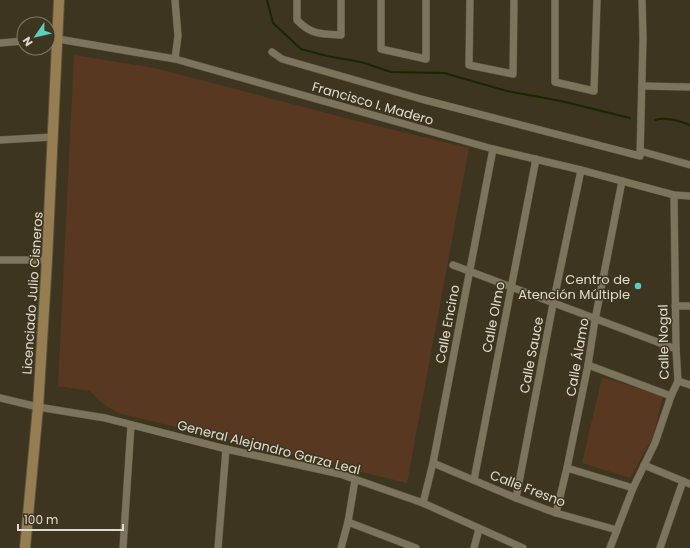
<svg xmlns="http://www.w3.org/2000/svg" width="690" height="548" viewBox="0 0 690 548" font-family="Poppins,sans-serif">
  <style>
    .green { fill: #593821 }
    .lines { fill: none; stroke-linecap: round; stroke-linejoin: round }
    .stream { stroke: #192700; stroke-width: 2 }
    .street-casing { stroke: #59523f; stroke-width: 8 }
    .secondary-casing { stroke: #59523f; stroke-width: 12 }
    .street { stroke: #7c745c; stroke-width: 7 }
    .secondary { stroke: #977e52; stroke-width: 10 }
    .poi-dot { fill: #5bcebc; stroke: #3d351f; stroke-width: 1.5 }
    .labels { text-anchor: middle; stroke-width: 3; stroke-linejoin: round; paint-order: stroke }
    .street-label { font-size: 13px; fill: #e0dbce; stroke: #3d351f }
    .poi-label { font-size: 13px; fill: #e0dbce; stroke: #3d351f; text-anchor: end }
  </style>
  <rect width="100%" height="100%" fill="#3d351f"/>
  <g class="green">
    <path d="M74 55 155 68 357 121 469 148 407 483 118 413 102 403 90 391 58 386Z"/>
    <path d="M602 377 663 396 653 437 630 478 582 463Z"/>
  </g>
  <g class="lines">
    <g class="stream">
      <path d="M267 0 273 23 301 49 327 56 361 62 391 72 444 73 507 91 561 101 630 118"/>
      <path d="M655 120C665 117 680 121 690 125"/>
    </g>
    <defs>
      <g id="street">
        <path d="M297 0V20C311 35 322 34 341 35V0"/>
        <path d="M381 0V49L426 59V0"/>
        <path d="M470 0 469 65 513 74 514 0"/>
        <path d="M555 0V82L594 91 597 0"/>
        <path d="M48 40 58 39 175 59 493 149 581 170 674 195 690 196"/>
        <path d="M0 43 24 41"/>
        <path d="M272 52 282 59 421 99 640 156 643 38 642 0"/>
        <path d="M175 59 178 36 175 0"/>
        <path d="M642 86 690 87"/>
        <path d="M0 140 53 137"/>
        <path d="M640 151 690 165"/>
        <path d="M0 260H47"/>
        <path d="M453 265 676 349"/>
        <path d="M675 306H690"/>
        <path d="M588 365 671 396"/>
        <path d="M678 381 690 385"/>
        <path d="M0 398 38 407 105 418 226 449 340 474 423 503 523 548"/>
        <path d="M433 463 516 498 556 513 617 530"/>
        <path d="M644 465 690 484"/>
        <path d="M567 468 633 488"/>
        <path d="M474 480 536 159"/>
        <path d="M516 498 553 304 581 170"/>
        <path d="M423 503 433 463 493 149"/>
        <path d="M556 513 567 468 588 365 595 320 622 181"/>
        <path d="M348 522 416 548"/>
        <path d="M123 548 131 425"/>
        <path d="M218 548 226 449"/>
        <path d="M341 548 348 522 355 480"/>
        <path d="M474 548 479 529"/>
        <path d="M610 548 633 488 655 443 671 396 678 381 676 349 674 195"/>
        <path d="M660 548 683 481"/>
      </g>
      <path id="secondary" d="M25 548 38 407 47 260 59 0"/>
    </defs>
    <use href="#street" class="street-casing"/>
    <use href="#secondary" class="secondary-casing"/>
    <use href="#street" class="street"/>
    <use href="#secondary" class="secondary"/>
  </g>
  <circle class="poi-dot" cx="638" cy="286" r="4"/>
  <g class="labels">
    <g class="street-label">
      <text transform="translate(373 103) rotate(16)" y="5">Francisco I. Madero</text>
      <text transform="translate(32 293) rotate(-86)" y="5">Licenciado Julio Cisneros</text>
      <text transform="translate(493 317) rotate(-79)" y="5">Calle Olmo</text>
      <text transform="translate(447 324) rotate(-79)" y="5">Calle Encino</text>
      <text transform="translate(663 342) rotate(-91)" y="5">Calle Nogal</text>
      <text transform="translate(531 355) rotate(-79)" y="5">Calle Sauce</text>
      <text transform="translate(577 357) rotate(-80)" y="5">Calle Álamo</text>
      <text transform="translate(269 447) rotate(14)" y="5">General Alejandro Garza Leal</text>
      <text transform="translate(528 488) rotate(21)" y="5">Calle Fresno</text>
    </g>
    <g class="poi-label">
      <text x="630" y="284">Centro de<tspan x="630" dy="15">Atención Múltiple</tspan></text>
    </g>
  </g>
  <g transform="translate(36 36) rotate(236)"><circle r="19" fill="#3d351f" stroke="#7e7765"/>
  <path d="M0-3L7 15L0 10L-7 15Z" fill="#5bcebc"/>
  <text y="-6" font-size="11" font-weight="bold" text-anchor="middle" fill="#e0dbce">N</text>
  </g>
  <path d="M18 524v6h105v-6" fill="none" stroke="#e0dbce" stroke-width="2"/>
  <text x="24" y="524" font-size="12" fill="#e0dbce" stroke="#3d351f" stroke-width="3" paint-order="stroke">100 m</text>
</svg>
